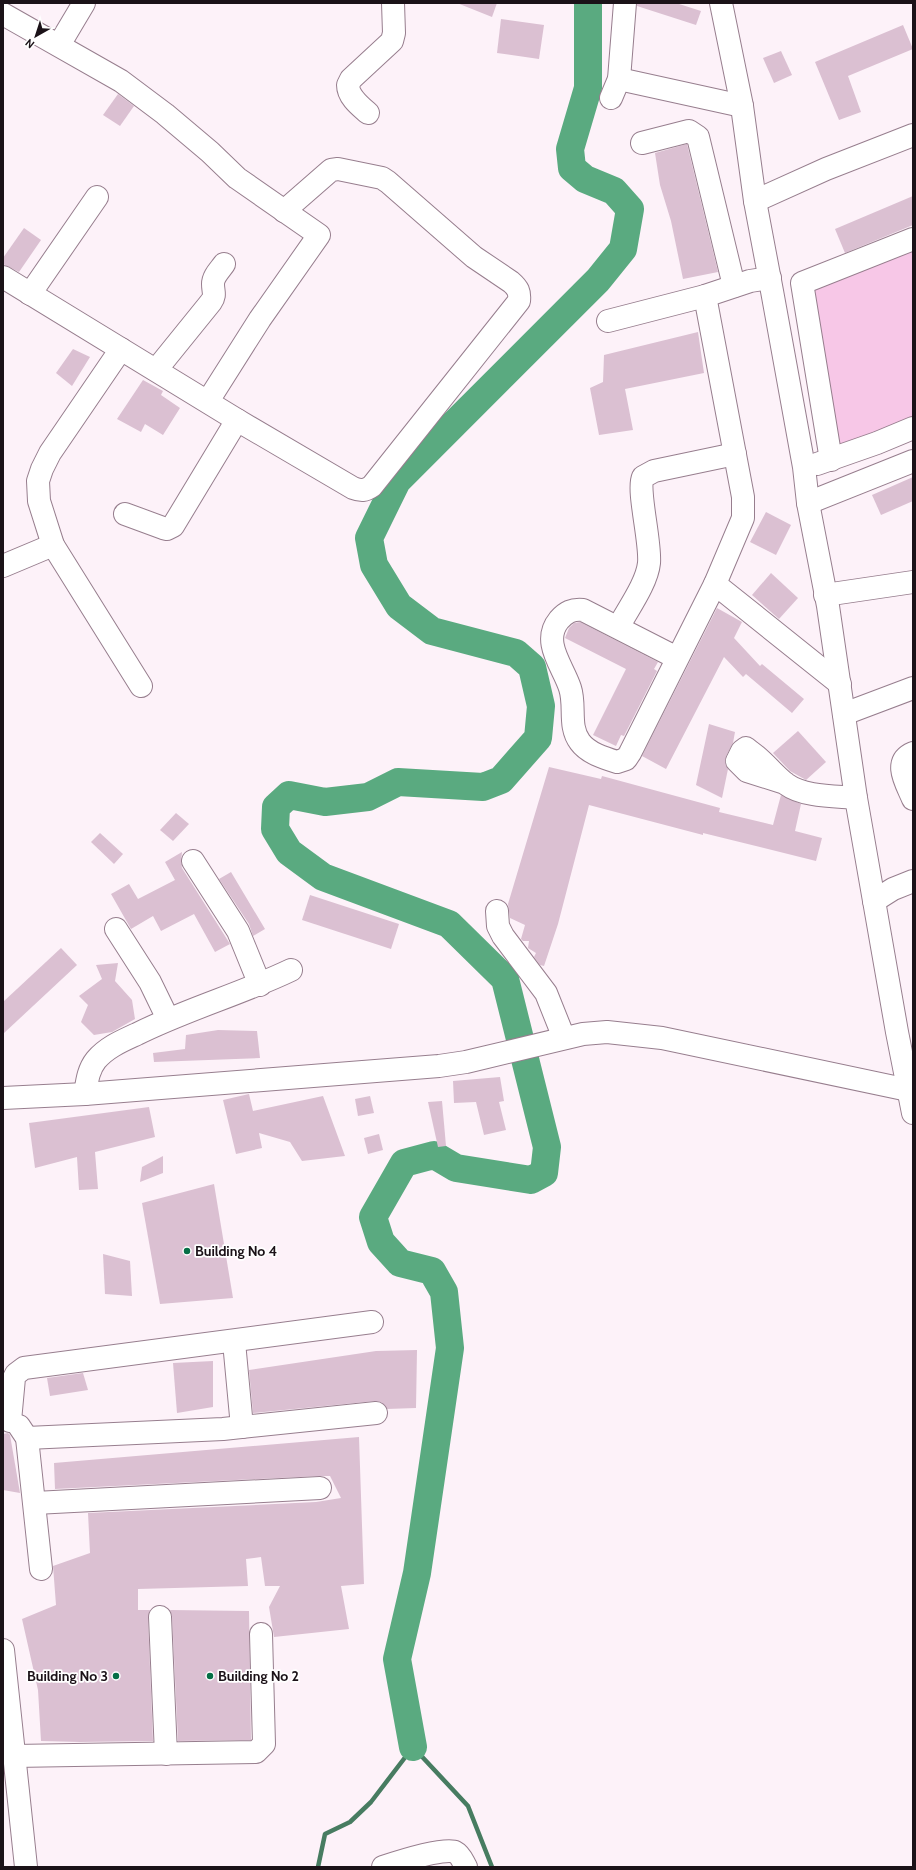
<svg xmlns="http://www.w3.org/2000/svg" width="916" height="1870" viewBox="0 0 916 1870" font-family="Cabin,sans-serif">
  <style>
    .green { fill: #f7c7e7 }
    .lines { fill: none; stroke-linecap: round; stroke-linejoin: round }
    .stream { stroke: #477c61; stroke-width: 4.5 }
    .river { stroke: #5aaa80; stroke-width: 28 }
    .building { fill: #dbc0d2 }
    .minor-casing { stroke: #977e8e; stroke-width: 24 }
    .minor { stroke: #fff; stroke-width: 22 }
    .poi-dot { fill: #056f46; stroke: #fff; stroke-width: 1.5 }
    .labels { text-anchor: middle; stroke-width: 3.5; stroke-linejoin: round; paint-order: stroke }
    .poi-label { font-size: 14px; font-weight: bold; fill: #1b1218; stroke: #fff; text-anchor: start }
  </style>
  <rect width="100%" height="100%" fill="#fdf2f9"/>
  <path class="green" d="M913 249V422L835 456 808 292Z"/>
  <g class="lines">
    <path class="stream" d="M318 1867 325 1834 350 1822 371 1802 413 1747 468 1806 492 1867"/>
    <path class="river" d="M413 1747 397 1659 417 1573 450 1348 444 1292 432 1271 400 1263 381 1242 373 1217 404 1163 434 1155 456 1168 531 1180 544 1173 547 1147 505 979 449 924 323 877 289 852 275 829 276 807 289 795 325 802 368 797 398 782 483 787 501 780 538 738 541 706 532 667 516 653 432 631 399 606 374 565 369 538 397 481 598 280 623 249 630 209 614 191 585 179 572 168 570 149 588 88V3"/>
  </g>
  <g class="building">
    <path d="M457 3H497L492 17Z"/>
    <path d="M637 3H676L701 11 696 25 637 6Z"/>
    <path d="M501 19 544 25 539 59 497 53Z"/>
    <path d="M903 25 913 49 848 76 861 112 839 120 815 62Z"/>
    <path d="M781 51 792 75 774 83 763 58Z"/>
    <path d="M118 94 134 106 120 126 103 115Z"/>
    <path d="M687 144 718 272 683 279 671 221 660 185 655 153Z"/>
    <path d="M913 196V225L845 253 835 229Z"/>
    <path d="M24 228 41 240 19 272 3 264V258Z"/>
    <path d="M698 332 704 373 625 389 633 430 599 435 590 388 603 382 604 355Z"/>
    <path d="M73 349 90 357 72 386 56 373Z"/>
    <path d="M143 380 163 391 161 395 180 408 163 435 145 424 141 432 117 419Z"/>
    <path d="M913 477V501L881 515 872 495Z"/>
    <path d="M766 512 791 525 776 555 750 542Z"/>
    <path d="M771 573 798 598 779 619 752 595Z"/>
    <path d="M717 608 742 622 734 638 760 666 762 664 804 699 792 713 746 674 743 677 724 657 666 769 642 756Z"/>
    <path d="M580 622 658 662 654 669 657 671 624 736 621 735 616 746 593 735 626 669 565 638 569 628 574 623Z"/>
    <path d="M709 724 735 732 733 743 726 756 725 763 728 769 722 798 696 785Z"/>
    <path d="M798 731 826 762 806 780 790 771 773 753Z"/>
    <path d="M549 767 601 779 602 776 720 808 719 812 773 825 781 795 801 804 795 831 822 838 816 861 703 833V835L589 805 558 924 544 966 540 965 534 957 536 953 528 948 529 941H523L521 939 525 925 510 918 508 904Z"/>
    <path d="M176 813 189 824 173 841 160 830Z"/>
    <path d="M100 833 123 854 114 864 91 842Z"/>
    <path d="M182 852 181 862 182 868 230 944 215 952 194 914 161 931 153 916 131 929 111 894 129 884 138 899 175 880 165 862Z"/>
    <path d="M231 872 265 929 253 936 249 924 219 879Z"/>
    <path d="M310 895 399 924 391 949 302 920Z"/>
    <path d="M61 948 77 965 3 1034V1002Z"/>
    <path d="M118 963 115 981 132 1000 135 1019 112 1032 94 1035 81 1022 88 1005 79 996 102 979 96 965Z"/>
    <path d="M218 1030 257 1031 260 1058 154 1062 153 1053 185 1049 186 1035Z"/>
    <path d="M500 1077 504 1101 499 1102 506 1130 484 1135 476 1102 454 1103 453 1081Z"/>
    <path d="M249 1094 253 1111 323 1096 345 1156 302 1161 290 1142 259 1133 262 1148 236 1154 223 1100Z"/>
    <path d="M370 1096 374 1113 358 1116 355 1099Z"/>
    <path d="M442 1101 446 1146 438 1147 428 1102Z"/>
    <path d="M149 1107 155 1137 95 1152 98 1189 79 1190 77 1157 35 1168 29 1123Z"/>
    <path d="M379 1134 383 1150 368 1154 364 1138Z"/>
    <path d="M163 1156V1173L140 1182 142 1167Z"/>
    <path d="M214 1184 233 1298 160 1304 142 1203Z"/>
    <path d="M103 1254 130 1261 132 1296 105 1294Z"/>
    <path d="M417 1350 416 1408 387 1409 381 1402 375 1401 253 1413 249 1370 376 1351Z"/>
    <path d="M213 1361V1407L177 1413 173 1363Z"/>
    <path d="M83 1373 88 1390 50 1396 47 1378Z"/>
    <path d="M8 1433 10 1435 20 1493 3 1490V1434Z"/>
    <path d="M359 1437 364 1584 341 1586 349 1629 274 1637 269 1607 280 1586H265L261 1557 246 1559 248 1586 138 1589V1610H150L148 1618 153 1741 80 1742 41 1741 38 1690 22 1619 56 1605 53 1566 90 1553 88 1513 316 1502 341 1498 330 1476H319L55 1489 54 1463Z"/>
    <path d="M170 1610 249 1611 251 1740 178 1741 172 1616Z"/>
  </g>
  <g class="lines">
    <defs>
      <g id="minor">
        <path d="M721 3 742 106 755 201 772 291 804 467 808 503 828 606 856 798 897 1032 913 1113"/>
        <path d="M3 14 121 81 165 114 210 152 237 178 319 235 260 319 208 401"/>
        <path d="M59 45 84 3"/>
        <path d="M619 79 742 106"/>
        <path d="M611 98 619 79 625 3"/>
        <path d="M368 113C360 106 348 97 348 85L351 79 392 41 394 33 393 3"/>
        <path d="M642 143 689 131 698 137 734 286"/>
        <path d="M755 201 826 169 913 135"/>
        <path d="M3 277 237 420 353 488C361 491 365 491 372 486L519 301C520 292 518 288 511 282L474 257 388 182 382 178 338 169 331 170 284 211"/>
        <path d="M30 294 97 197"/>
        <path d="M705 296 743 497V518L715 584 840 684"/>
        <path d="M608 321 705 296 750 281 770 278"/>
        <path d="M121 349 50 453 42 469 38 481 39 501 53 545 141 686"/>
        <path d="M156 370 211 302C216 295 213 292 213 284 213 276 220 270 224 264"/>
        <path d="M831 460 802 283 913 239"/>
        <path d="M817 464 877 443 913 428"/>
        <path d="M808 503 913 461"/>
        <path d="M125 514 163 528 167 529 173 526 237 420"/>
        <path d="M3 566 53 545"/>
        <path d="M825 595 913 582"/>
        <path d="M619 626C628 609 647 583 649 563 651 542 637 490 643 477L654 471 735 454"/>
        <path d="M677 658 583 610C572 609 566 612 559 620 541 642 563 666 570 688 576 706 568 726 580 742 588 753 604 758 617 762L626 759 630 753 715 584"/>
        <path d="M844 714 913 688"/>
        <path d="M913 753C892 762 907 784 913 799"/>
        <path d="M785 783 747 771 737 761 742 751 746 748 751 752C764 761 773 774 786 784 804 797 834 796 856 798"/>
        <path d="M193 861 238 931 260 985"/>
        <path d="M874 901 893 889 913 881"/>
        <path d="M497 911 498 926 503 936 546 993 564 1038"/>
        <path d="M116 929 150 982 168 1019"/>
        <path d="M85 1094C87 1082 88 1070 96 1060 107 1047 122 1041 137 1034 187 1009 241 994 291 970"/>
        <path d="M3 1098 85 1094 439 1066 466 1062 583 1034 607 1032 662 1038 913 1091"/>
        <path d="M234 1342 242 1427"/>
        <path d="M10 1421 14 1378 16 1374 24 1368 372 1322"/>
        <path d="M19 1426 27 1438 41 1569"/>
        <path d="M27 1438 223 1429 376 1413"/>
        <path d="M35 1503 320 1488"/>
        <path d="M160 1617 166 1754"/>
        <path d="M3 1650 26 1867"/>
        <path d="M14 1756 256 1752 264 1744 261 1634"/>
        <path d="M383 1867C395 1863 445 1847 455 1852 461 1855 463 1862 466 1867"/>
      </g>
    </defs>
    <use href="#minor" class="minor-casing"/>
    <use href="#minor" class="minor"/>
  </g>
  <g class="poi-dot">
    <circle cx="187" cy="1251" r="4"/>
    <circle cx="116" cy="1676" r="4"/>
    <circle cx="210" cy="1676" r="4"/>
  </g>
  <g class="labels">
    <g class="poi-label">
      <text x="195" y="1256">Building No 4</text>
      <text x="108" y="1681" text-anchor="end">Building No 3</text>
      <text x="218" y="1681">Building No 2</text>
    </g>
  </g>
  <rect width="916" height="1870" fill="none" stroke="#1b1218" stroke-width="8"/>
  <g transform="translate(36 36) rotate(219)" stroke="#ffffff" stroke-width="3" paint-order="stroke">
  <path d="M0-3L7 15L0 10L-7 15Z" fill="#1b1218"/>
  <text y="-6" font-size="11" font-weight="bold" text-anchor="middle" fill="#1b1218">N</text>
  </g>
</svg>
